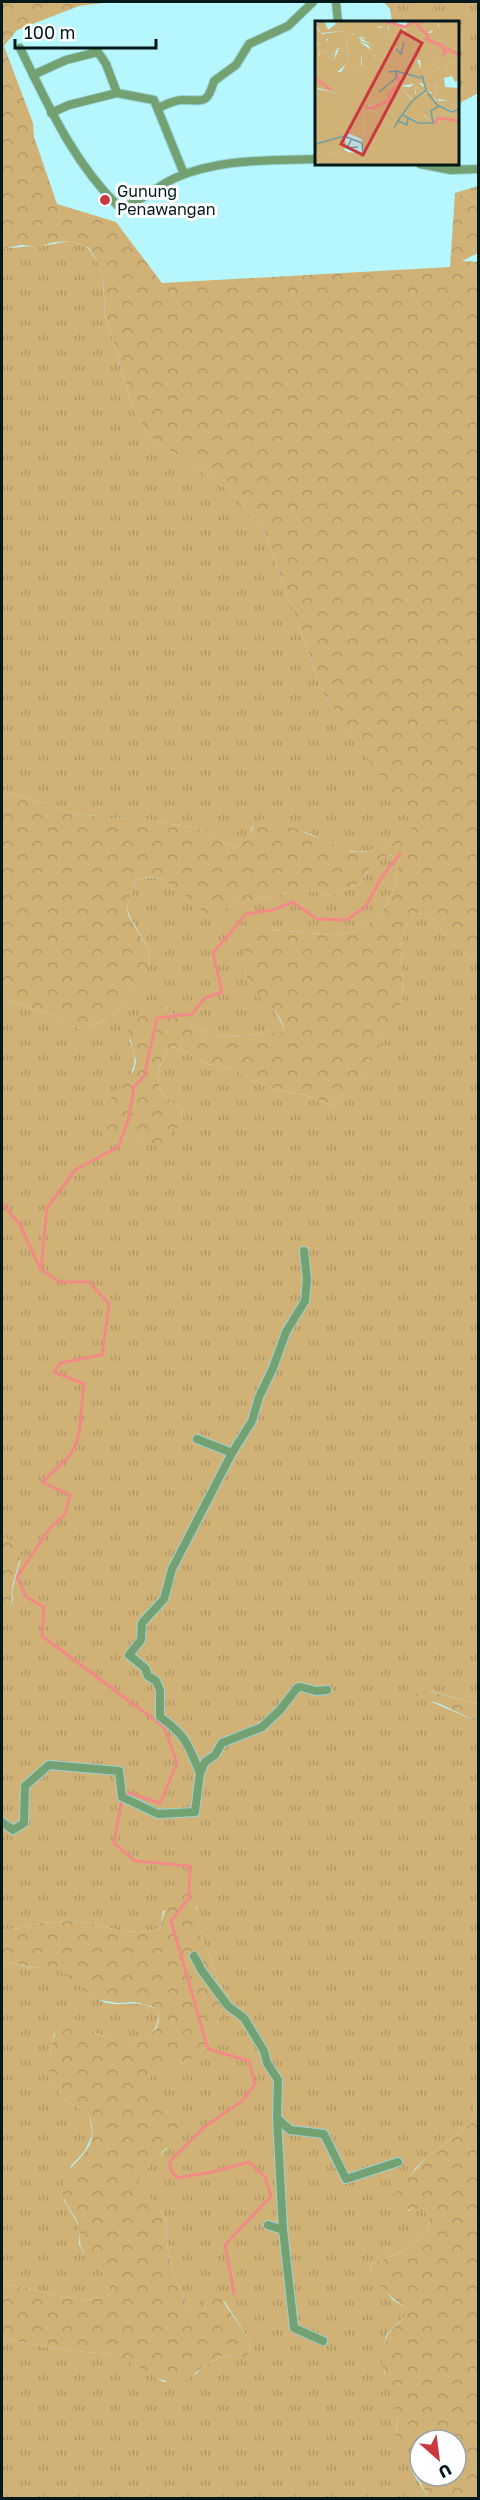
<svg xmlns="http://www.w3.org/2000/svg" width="480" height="2500" viewBox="0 0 480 2500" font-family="'Golos Text',sans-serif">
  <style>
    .grass { fill: url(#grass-tufts) }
    .forest { fill: url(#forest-crowns); fill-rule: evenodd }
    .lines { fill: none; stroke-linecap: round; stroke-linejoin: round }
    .stream { stroke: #f18a86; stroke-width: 3 }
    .street-casing { stroke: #99d3d9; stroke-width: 10 }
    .street { stroke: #74a172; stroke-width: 8 }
    .poi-dot { fill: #c9393f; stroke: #fff; stroke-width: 2 }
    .labels { text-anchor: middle; stroke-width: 6; stroke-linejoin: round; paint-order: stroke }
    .poi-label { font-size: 16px; fill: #00181a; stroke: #fff; text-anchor: start }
    .inset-river { fill: none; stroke: #f18a86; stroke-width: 3 }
    .inset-road { fill: none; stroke: #6d9ea2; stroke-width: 1.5 }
    .view { fill: #c9393f; fill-opacity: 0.15; stroke: #c9393f; stroke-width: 3 }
    .inset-edge { fill: none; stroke: #00181a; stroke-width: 3 }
  </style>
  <defs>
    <pattern id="grass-tufts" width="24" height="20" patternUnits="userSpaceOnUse" patternTransform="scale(1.5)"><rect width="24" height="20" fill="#d1b276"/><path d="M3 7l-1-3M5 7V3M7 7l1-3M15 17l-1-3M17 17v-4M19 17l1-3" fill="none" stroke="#b29866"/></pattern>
    <pattern id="forest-crowns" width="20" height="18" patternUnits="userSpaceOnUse" patternTransform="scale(1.5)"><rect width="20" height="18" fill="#d1b276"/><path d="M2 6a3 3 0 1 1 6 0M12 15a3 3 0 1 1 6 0" fill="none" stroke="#b29866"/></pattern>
  </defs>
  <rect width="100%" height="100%" fill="#b6f7fd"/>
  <g class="grass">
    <path d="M384 2H478V93L458 104V22H392L390 9Z"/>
    <path d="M478 186V205L467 197 455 193Z"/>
    <path d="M71 241 88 248 98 262 103 279 105 314 133 409 151 438 227 489 262 525 323 693 413 822 414 827C392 849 363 859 333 846 325 843 317 837 308 833 292 828 270 829 252 827L247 840 239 847 222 842 209 831 140 818 105 819 96 816 71 814 55 806 2 791V249C14 247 24 247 37 246 48 246 59 242 71 241Z"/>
    <path d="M391 855 398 861C399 898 373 934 335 935L270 930 245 974C256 992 282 1014 284 1031L277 1036 269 1031C227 1044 197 1034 163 1006L129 1040C145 1071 123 1083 104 1106L112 1143 131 1135 147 1145 183 1122 181 1109C177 1104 170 1103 166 1098 152 1081 159 1066 168 1049L175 1047 208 1064 234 1069 251 1080 281 1091 304 1095 334 1106C352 1085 400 1024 402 998 406 963 392 948 413 914 436 912 435 923 446 937 453 946 465 953 473 960H478V1704L430 1691 432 1702 478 1722V2099L475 2100 474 2118 469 2125 427 2157 415 2169 410 2177 408 2211 417 2207 425 2209C443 2239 392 2256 371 2264L370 2272 393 2300 405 2307V2316L386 2335 384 2372 388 2379 398 2421 396 2430 414 2475 429 2498H2V2339L64 2350 109 2354 126 2360 164 2382 196 2374 202 2367 225 2355 238 2358 250 2349 249 2340 225 2302 207 2293 204 2310 197 2315C179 2298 170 2266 167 2242 166 2236 168 2229 166 2223 163 2207 145 2195 135 2183L152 2162 171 2145 166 2105 148 2087V2078C166 2060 168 2069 186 2062 212 2051 218 2018 228 1995L217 1982 211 1957 202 1941 197 1917V1907L163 1911 160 1929 140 1932 122 1931 88 1923 70 1921 41 1923 14 1929H2V1608H10L13 1600 12 1591 20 1561 2 1537V998L54 1016 81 1030 114 1016 146 971 150 952 129 915 127 907 136 881C163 867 189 898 208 914L247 901 291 892H317L334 897 361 882 375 861Z"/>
    <path d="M2 1961C11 1963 20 1965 29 1967 38 1968 49 1965 58 1968 74 1975 84 1995 104 2002 123 2008 140 1997 158 2011 161 2026 148 2043 131 2042 121 2041 108 2037 98 2034 90 2032 82 2023 74 2020L54 2034 50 2053V2083L67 2101 90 2115 92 2136 84 2152 71 2166 64 2200 80 2228 79 2244 83 2252 108 2277 112 2285 113 2293C85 2310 39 2288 9 2285L2 2271V2149L3 2145 2 2143Z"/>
  </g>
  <g class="forest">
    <path d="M2 2H111L79 6 17 30 4 46 33 123 34 137 57 204 116 222 162 283 450 267 455 193 467 197 478 205V253L462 261 478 262V960H473C465 953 453 946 446 937 435 923 436 912 413 914 392 948 406 963 402 998 400 1025 352 1085 334 1106L304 1095 281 1091 251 1080 234 1069 208 1064 175 1047 168 1049C159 1065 152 1081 166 1098 170 1103 177 1104 181 1109L183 1122 161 1145H147L131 1135 112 1143 104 1138 101 1130 104 1106 134 1070 136 1061 128 1031C139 1011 140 1009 163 1006 197 1034 227 1044 269 1031L278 1035 284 1030C282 1012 264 1004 254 990 237 966 239 938 270 930L335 935C373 934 399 898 398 861L391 855 375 861 361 882 334 897 317 892H291L247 901 208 915C187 901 164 866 136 881L127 907 128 915 150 952 146 971 114 1016 81 1030 54 1016 2 998V791L55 806 71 814 96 816 105 819 140 818 209 831 222 842 239 847C250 837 251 823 267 817L352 852C376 853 397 844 414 826L323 693 262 525 227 489 151 438 133 409 105 314 103 279 98 262 89 248 71 241 55 242 38 247 21 245 2 249Z"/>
    <path d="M2 1537 20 1543C22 1559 15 1573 12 1588 11 1595 13 1601 10 1608H2Z"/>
    <path d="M421 1689 478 1704V1722L440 1704 415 1696Z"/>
    <path d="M186 1885 193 1889 202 1941 211 1957 217 1982 228 1995C218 2018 212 2051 186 2062 169 2069 166 2060 148 2078V2087C159 2099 179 2111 186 2123L180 2140 164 2150 136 2183C145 2195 163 2207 166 2223 168 2229 166 2236 167 2242 170 2266 179 2298 197 2314L204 2310 207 2292 215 2289 249 2340 250 2349 246 2357 238 2358 225 2355 202 2367 189 2379 173 2383 156 2378 133 2364 109 2354 64 2350 2 2339V2271L9 2285C39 2288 85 2310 113 2293 112 2271 91 2267 82 2249 78 2242 81 2234 79 2227 76 2215 65 2206 63 2194 60 2167 86 2161 92 2138 93 2131 91 2122 90 2115L67 2101 50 2083C49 2060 48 2037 65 2019H74L82 2023 96 2034 132 2042 149 2035 156 2029 159 2020 158 2011 151 2006 135 2002 117 2003 100 2000 91 1996 58 1968 31 1967 2 1961V1929H14L41 1923 70 1921 88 1923 122 1931 140 1932 160 1929C163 1911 170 1896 186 1885Z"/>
    <path d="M478 2099V2498H429L395 2438 398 2421 382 2363 387 2335 405 2316V2307C390 2298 380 2287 370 2272L371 2264C392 2256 443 2239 425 2209 413 2207 404 2213 391 2209L388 2201 427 2157 469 2125 474 2118 475 2100ZM420 2440H456V2476H420Z"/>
  </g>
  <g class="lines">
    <g class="stream">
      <path d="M2 1203 20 1225 40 1268"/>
      <path d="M123 1793V1791L160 1803 177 1763 164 1727 42 1636 44 1607 26 1597 17 1577 50 1528 65 1514 70 1495 42 1482C51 1473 62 1465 69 1456 84 1438 80 1406 84 1384L54 1372 60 1363 102 1355 109 1304 89 1282H59L41 1269 47 1208 75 1170 118 1147 128 1121 134 1087 144 1076 157 1018 192 1014 205 998 222 992 213 953 246 914 273 910 293 902 317 919 347 920 366 906 381 878 400 854"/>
      <path d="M122 1799 114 1843 135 1861 190 1866 189 1898 171 1921 208 2049 249 2061 255 2084 242 2101 203 2128 170 2161 171 2170 177 2178 212 2172 249 2162 265 2177 271 2196 225 2245 234 2293"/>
    </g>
    <defs>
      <g id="street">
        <path d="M336 2 338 22"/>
        <path d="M20 48C48 105 73 162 119 207 135 207 158 185 175 178 221 158 268 161 316 159"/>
        <path d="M33 75 66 60 98 52 106 64 117 93 154 100 184 174"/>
        <path d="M158 108C165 105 174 100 182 100 204 100 207 105 214 81L236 65 249 44 288 26 313 2"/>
        <path d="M51 113 69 105 117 93"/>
        <path d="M420 164 451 170 478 169"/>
        <path d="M304 1251 307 1279 305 1301 286 1332 273 1368 259 1397 252 1421 232 1453 172 1569 164 1599 142 1623 141 1640 129 1655 145 1668 148 1676 156 1681 160 1690V1717C186 1735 188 1745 200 1773L205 1762 215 1755 222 1743 262 1727 280 1710 297 1688 301 1687 316 1691 327 1690"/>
        <path d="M197 1439 232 1453"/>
        <path d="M2 1822 13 1830 24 1823 25 1786 49 1765 119 1771 122 1797 158 1814 195 1812 200 1773"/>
        <path d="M194 1956 202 1971 228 2006 244 2018 264 2051 267 2063 278 2080 277 2118"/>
        <path d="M268 2225 283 2230"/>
        <path d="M323 2341 294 2328 283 2230 277 2118 290 2130 324 2134 346 2179 398 2162"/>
      </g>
    </defs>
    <use href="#street" class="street-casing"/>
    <use href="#street" class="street"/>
  </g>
  <circle class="poi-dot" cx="105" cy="200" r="6"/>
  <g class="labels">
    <g class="poi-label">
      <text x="117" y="197">Gunung<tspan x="117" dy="18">Penawangan</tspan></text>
    </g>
  </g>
  <g transform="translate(315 21)">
    <rect width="144" height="144" fill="#b6f7fd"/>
    <path d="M21 0H53V9L46 13 51 17 44 16 46 20 76 29 83 26 91 8 73 12 74 5 69 9 67 5 61 7 59 0H78L89 7 93 0H123V6L112 12 144 30V39L130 43 133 49 128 50 112 39V35L102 39 106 48 121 60 120 72 142 86 144 81V88L140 91 127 85 132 80 124 78 122 81 116 71 101 74 100 65 107 71 111 67 107 62 84 65 98 80 89 94 105 101 108 94 113 98 114 92 120 95 134 92 144 97V144H46L55 124 50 121 49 87 58 86 60 81 67 85 69 80 65 83 59 77 51 83 46 70 24 77 19 71 3 67 0 72V37L1 41 6 30 19 39 25 26 19 29V34L9 31 13 18 0 17V6L7 13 27 10 33 17ZM39 12 43 13V20L53 24 60 35 54 46 53 35 46 45 47 31 41 45 31 43 26 51H22L33 40 31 21ZM69 86 80 96 79 105 69 103 51 87 63 92ZM0 99 33 112 27 115 31 122 29 129 37 133 17 131 0 144Z" fill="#d1b276" fill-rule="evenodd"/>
    <path d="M9 0 13 9 21 3 19 0 25 2 33 17 27 10 6 12 0 3ZM53 0H59L61 7 69 6V9L73 4V12L82 7 92 10 83 26 71 30 44 17 51 18 46 13 53 9ZM123 0H144V30L110 11 116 12 120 4 124 6ZM39 12 44 13 43 20 59 31V40L54 51 49 49 53 48V35L47 46V31L43 44 38 46 31 43 22 51 28 40H33L31 21ZM10 15 14 25 9 31 19 34V27L28 29H21L19 39 5 30 1 42 0 27 5 21 1 24 0 17ZM117 30 112 39 128 50 133 49 130 43 144 39V59L140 61 137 55 129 57 130 66 144 67 142 86 120 72 121 60 106 48 105 39 99 38ZM102 61 111 67 107 71 100 65V73L118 72 120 80H132L127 85 137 91 144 87V97L134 92 120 95 114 92 116 100 109 94 105 101 89 94 98 79 84 65 95 66ZM39 65 46 70 51 83 59 77 65 83 70 81 66 86 60 81 59 86 54 84 51 87 62 92 69 86 83 99 79 105 69 103 49 87 50 121 55 125 46 144H4V138L18 131 49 132 47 118 0 99 2 68 19 71 24 76 28 67Z" fill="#d1b276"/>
    <path class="inset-river" d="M69 0 90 6 101 0M105 0 102 5 114 15 111 18 128 25 129 33 133 28 144 34M0 57 16 69M50 86 58 87 74 79V73L85 63 82 53M119 103 123 97 144 100"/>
    <path class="inset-road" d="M81 28 86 33 89 21M81 50 106 57M64 71 81 57V50L73 51M112 71 122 84 137 91 144 88M88 94 103 102H118L116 90 124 85M82 101 97 80 111 69 107 54M79 107 83 100 92 104 93 97M36 119 32 127 43 126M0 131 1 123 29 115 47 122 48 132"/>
    <path class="view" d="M86 10 107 22 48 134 26 123Z"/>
    <rect width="144" height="144" class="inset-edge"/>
  </g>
  <rect width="480" height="2500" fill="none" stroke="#00181a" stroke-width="6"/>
  <g transform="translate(438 2458) rotate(152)"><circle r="28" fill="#ffffff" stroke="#99a3a3" stroke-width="1.5"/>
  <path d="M0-4.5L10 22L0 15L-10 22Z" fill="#c9393f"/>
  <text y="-9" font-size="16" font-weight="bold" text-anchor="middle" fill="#00181a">U</text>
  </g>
  <path d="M15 39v9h141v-9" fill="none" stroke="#00181a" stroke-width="3"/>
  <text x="24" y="39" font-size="18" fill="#00181a" stroke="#ffffff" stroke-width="4.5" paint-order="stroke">100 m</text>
</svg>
